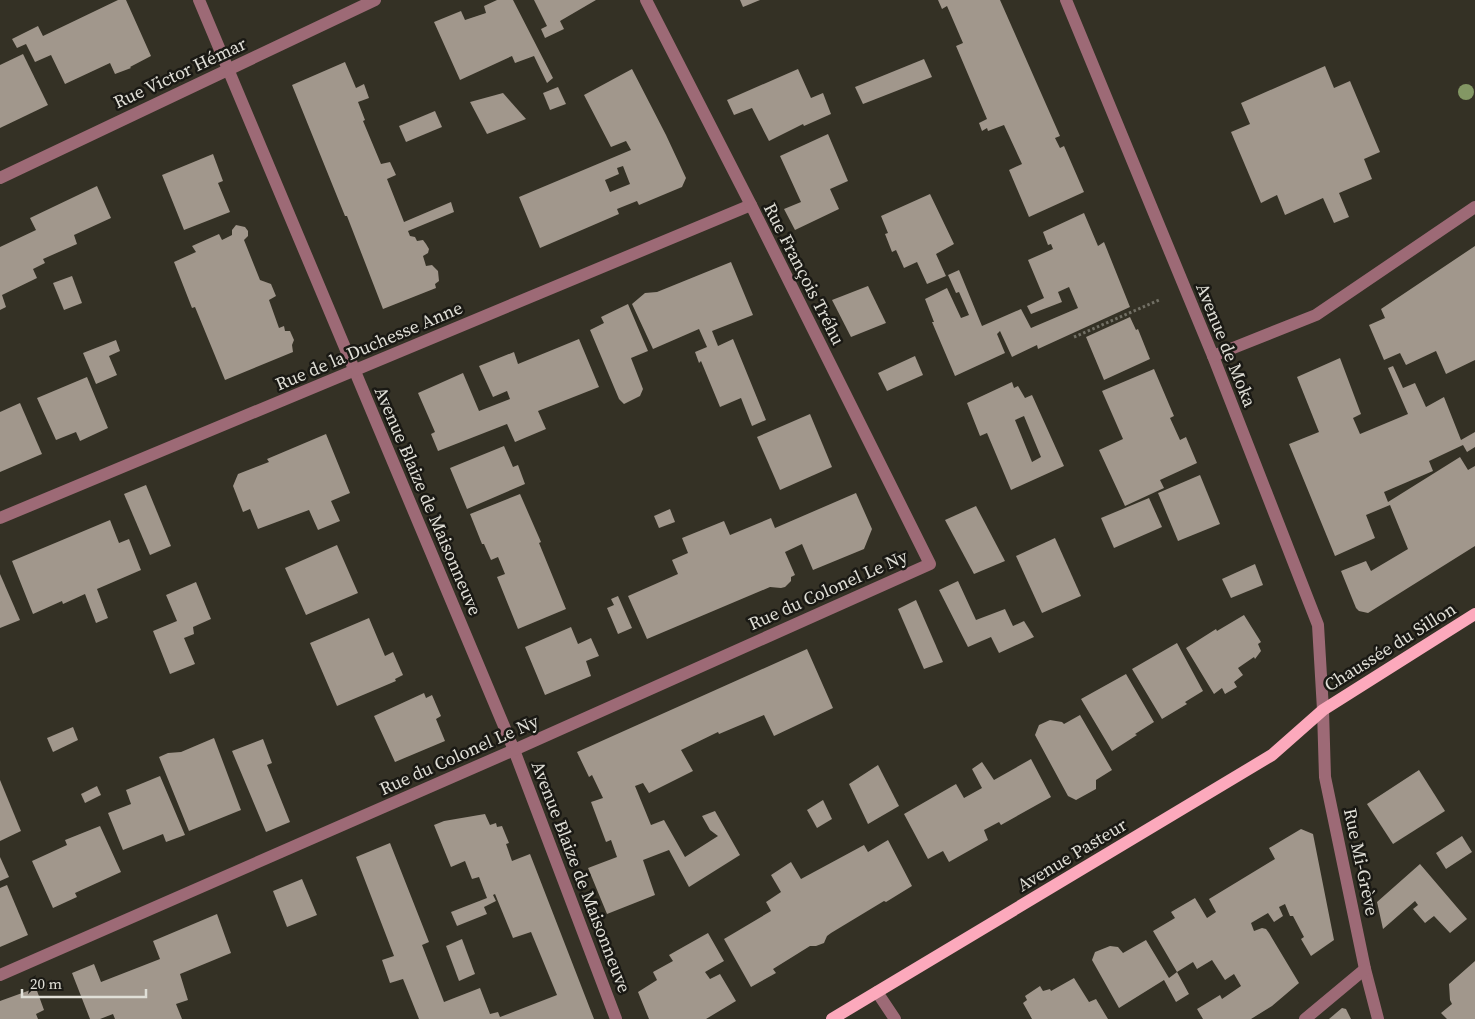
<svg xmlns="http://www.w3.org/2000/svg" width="1475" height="1019" viewBox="0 0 1475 1019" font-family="'Source Serif 4',serif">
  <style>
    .building { fill: #a1978c; fill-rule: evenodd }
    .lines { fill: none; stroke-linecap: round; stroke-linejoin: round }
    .path { stroke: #727065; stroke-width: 3; stroke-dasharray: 2.5 2.5; stroke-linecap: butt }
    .minor { stroke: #9d6a76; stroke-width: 12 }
    .major { stroke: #fca9bc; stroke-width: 12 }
    .tree { fill: #839764 }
    .labels { text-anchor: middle; stroke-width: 5; stroke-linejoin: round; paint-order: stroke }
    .street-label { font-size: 18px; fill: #e0dfd7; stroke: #1a1914 }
  </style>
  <rect width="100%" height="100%" fill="#343125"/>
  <g class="building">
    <path d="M118 0H126L151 56 130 67 131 68 115 74 110 63 65 84 51 55 35 62 26 44 17 48 12 39 38 26 43 36Z"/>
    <path d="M497 0H513L553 78 547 83 534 56 515 63 512 56 460 80 434 22 461 11 465 20 486 13 484 6Z"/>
    <path d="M534 0H596L560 21 564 29 545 38 541 29 547 26Z"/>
    <path d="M740 0H760L743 7Z"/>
    <path d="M938 0H1000L1060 136 1055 138 1060 148 1064 146 1084 192 1029 217 1009 170 1022 164 1004 125 988 131 987 128 982 131 979 123 987 119 956 46 963 43 947 6 942 9Z"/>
    <path d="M23 54 48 105 0 128V65Z"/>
    <path d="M924 59 932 77 863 104 855 87Z"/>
    <path d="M345 62 356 88 364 84 369 98 358 102 365 120 363 121 381 164 390 162 396 175 387 179 404 222 451 202 454 212 408 231 410 236 415 237 417 241 423 240 426 244 429 249 428 253 423 256 426 266 432 265 438 271 439 281 435 284 436 288 383 309 347 216H345L292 85Z"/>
    <path d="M1325 66 1334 88 1350 81 1380 152 1364 159 1372 179 1339 193 1349 217 1334 223 1323 198 1285 215 1277 195 1261 203 1231 132 1250 124 1241 103Z"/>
    <path d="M632 69 666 135 686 178 682 187 639 205 637 201 617 209 619 214 540 248 519 197 631 150 626 141 611 147 584 95ZM623 166 630 184 610 192 605 180 619 174 617 168Z"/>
    <path d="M798 69 811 98 823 93 831 114 804 126 803 124 769 141 752 108 734 115 727 100Z"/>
    <path d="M558 87 566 104 550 110 543 93Z"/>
    <path d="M503 93 526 119 487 134 470 102Z"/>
    <path d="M435 111 442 127 406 142 399 126Z"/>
    <path d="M828 134 848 181 830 189 839 209 795 230 784 209 801 202 780 156Z"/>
    <path d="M213 154 223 181 218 183 230 212 184 230 162 175Z"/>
    <path d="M97 186 111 218 74 235 77 244 43 259 45 263 33 269 37 278 2 295 6 307 0 310V247L36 230 30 218Z"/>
    <path d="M930 194 954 244 936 254 946 276 927 284 917 262 904 268 896 250 892 252 885 234 888 233 881 216Z"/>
    <path d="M1084 213 1098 246 1104 242 1130 307 1038 349 1037 345 1012 357 1000 331 997 334 1005 353 955 376 932 322H934L925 299 947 288 961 318 969 315 959 292 956 293 948 275 959 270 982 326 1021 309 1031 328 1078 308 1069 287 1058 292 1062 302 1031 314 1027 306 1044 298 1028 260 1053 249 1051 244 1048 245 1043 232Z"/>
    <path d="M236 225 245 227 248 231V236L244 240 260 280 271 284 276 296 269 300 279 328 284 326 285 331H290L294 340 292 345 293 352 225 380 195 307 192 308 174 262 196 252 192 246 219 234 222 240 232 235V230Z"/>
    <path d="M1475 246V360L1446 374 1436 351 1406 365 1400 353 1384 360 1369 325 1385 318 1381 309Z"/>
    <path d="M731 262 753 315 712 331 718 346 733 339 766 420 752 426 741 398 720 407 701 361 699 363 695 352 707 347 699 329 653 349 632 304 645 293 657 292Z"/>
    <path d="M72 276 82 303 64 310 53 283Z"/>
    <path d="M868 286 886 323 851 337 832 300Z"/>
    <path d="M628 304 648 351 631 358 643 389 640 396 624 404 619 399 590 330 604 323 601 317Z"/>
    <path d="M1130 317 1136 330 1138 329 1150 359 1104 380 1086 337Z"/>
    <path d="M579 339 599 387 538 411 546 429 515 442 507 424 438 451 431 434 435 432 418 393 463 373 479 411 510 399 507 391 493 397 479 366 514 352 518 364Z"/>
    <path d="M116 340 120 351 109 356 117 375 96 384 83 353Z"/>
    <path d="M915 356 923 375 887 391 878 373Z"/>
    <path d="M1340 358 1361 414 1353 418 1360 434 1408 414 1388 368 1393 366 1403 388 1415 383 1426 407 1444 397 1461 440 1475 432V447L1467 452 1463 445 1429 461 1433 471 1384 492 1388 502 1460 457 1468 470 1475 466V546L1368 613 1359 611 1356 608 1341 571 1366 561 1371 571 1408 549 1390 505 1366 515 1375 538 1335 556 1289 444 1319 432 1297 377Z"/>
    <path d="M1154 369 1174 416 1170 418 1180 440 1186 437 1197 463 1160 480 1164 488 1125 506 1099 450 1123 439 1102 391Z"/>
    <path d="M87 377 108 428 80 441 76 432 56 440 37 398Z"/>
    <path d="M1012 382 1014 388 1018 386 1025 398 1032 395 1064 466 1011 490 987 433 980 436 967 403ZM1024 416 1041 457 1032 462 1015 420Z"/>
    <path d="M20 403 42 454 0 472V412Z"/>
    <path d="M810 414 832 467 780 490 757 437Z"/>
    <path d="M326 434 350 493 331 501 340 521 318 530 309 510 258 529 250 509 243 512 233 486 238 474 269 462 267 459Z"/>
    <path d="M504 446 513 467 518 465 525 484 467 509 450 468Z"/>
    <path d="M1200 475 1220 524 1178 541 1158 493Z"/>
    <path d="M146 485 171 546 150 555 124 494Z"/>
    <path d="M856 493 872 529 864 549 813 570 802 544 785 552 795 575 791 577V581L785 587 781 588 770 587 647 639 628 596 678 574 672 560 688 553 682 538 724 521 730 535 771 518 775 528Z"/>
    <path d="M520 494 541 542 539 543 566 609 518 629 497 577 505 574 498 557 491 560 484 544H482L470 514Z"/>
    <path d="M1149 498 1162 527 1114 548 1101 518Z"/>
    <path d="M976 506 1005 561 974 574 945 520Z"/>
    <path d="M670 509 675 522 659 528 654 516Z"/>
    <path d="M110 520 119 543 129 539 141 570 97 589 108 618 96 623 85 594 63 604 62 601 33 614 12 561Z"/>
    <path d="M1055 538 1081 596 1042 613 1016 556Z"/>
    <path d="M337 545 358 593 306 615 285 568Z"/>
    <path d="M1255 564 1263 585 1231 598 1222 579Z"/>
    <path d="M0 574 20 620 0 628Z"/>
    <path d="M958 581 976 620 1005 609 1013 626 1024 621 1034 637 999 653 991 637 968 647 939 590Z"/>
    <path d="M196 582 211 619 193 627 194 634 184 638 195 664 170 674 153 631 177 621 166 595Z"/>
    <path d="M618 596 632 628 618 634 607 608 614 605 611 599Z"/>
    <path d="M916 600 943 662 924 669 898 609Z"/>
    <path d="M1244 615 1261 642 1258 644 1261 651 1255 659 1254 657 1238 668 1243 675 1234 682 1237 687 1225 694 1222 688 1214 694 1186 648 1216 629 1217 631Z"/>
    <path d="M369 618 385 656 393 652 403 675 395 679 396 681 337 706 310 643Z"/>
    <path d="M571 627 578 644 591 638 599 656 586 661 591 676 545 695 525 647Z"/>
    <path d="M1177 643 1203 691 1185 702 1187 704 1162 719 1132 669Z"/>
    <path d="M807 649 833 708 774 736 764 715 719 734 718 732 681 750 693 771 649 793 643 783 635 786 651 825 664 820 685 857 718 836 710 830 702 816 715 811 740 855 689 887 669 850 643 860 655 895 607 914 588 868 617 857 611 840 606 842 591 802 603 798 592 775 589 777 577 752Z"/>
    <path d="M1126 674 1154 722 1135 734 1137 735 1112 751 1081 699Z"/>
    <path d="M424 693 426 698 432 695 441 716 436 719 445 741 395 762 374 716Z"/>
    <path d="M1080 715 1112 770 1096 780V789L1076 800 1068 796 1035 735 1039 725 1050 720 1062 722 1064 724Z"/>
    <path d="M73 727 78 740 53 752 47 738Z"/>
    <path d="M214 738 241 810 189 831 159 757 168 753 181 752Z"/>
    <path d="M263 739 272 763 267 765 290 822 266 832 232 751Z"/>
    <path d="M1031 759 1051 797 1001 825 999 822 984 830 988 840 949 862 943 851 928 859 904 814 956 784 964 798 982 788 972 769 982 762 994 780Z"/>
    <path d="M878 765 899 806 868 824 849 784Z"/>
    <path d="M1419 770 1445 811 1393 844 1367 804Z"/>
    <path d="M160 776 185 835 166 842 163 834 123 850 108 813 131 804 126 790Z"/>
    <path d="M0 780 21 831 0 841Z"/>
    <path d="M97 786 101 795 85 803 81 794Z"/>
    <path d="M823 800 832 819 817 828 807 810Z"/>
    <path d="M485 814 490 825 496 823 497 827 502 826 509 843 506 844 512 861 530 854 594 1019H419L403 979 390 983 382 960 394 956 356 857 390 843 429 942 422 945 444 1002 480 988 490 1014 498 1012 500 1017 557 995 531 932 513 938 495 894 493 895 496 901 484 907 487 914 457 926 451 912 487 898 479 877 472 879 465 861 451 867 434 825 444 821Z"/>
    <path d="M100 826 121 872 75 893 77 897 53 908 32 861 67 845 65 840Z"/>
    <path d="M1301 829 1313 834 1334 940 1311 956 1301 939 1304 937 1293 916H1290L1285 904 1279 907 1283 916 1274 922 1268 913 1251 923 1254 931 1262 928 1266 929 1269 933 1299 983 1272 1006 1251 1019H1203L1197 1009 1220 995 1222 999 1241 986 1234 974 1225 980 1212 960 1197 969 1193 962 1177 972 1153 931 1175 918 1171 912 1195 898 1207 918 1216 912 1209 899 1275 859 1269 848Z"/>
    <path d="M1462 836 1472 852 1446 869 1436 853Z"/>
    <path d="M888 840 912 886 886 902 884 901 831 933 827 936 824 943 816 946H810L773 969 776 973 751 987 724 939 771 911 766 902 781 892 771 875 791 862 801 879 864 845 868 852Z"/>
    <path d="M0 857 9 877 0 881Z"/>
    <path d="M1420 864 1467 919 1450 933 1434 916 1425 923 1413 909 1418 905 1415 901 1383 929 1377 902Z"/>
    <path d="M302 879 317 915 287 927 273 891Z"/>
    <path d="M7 885 28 935 0 947V888Z"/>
    <path d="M217 914 231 953 180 974 188 1000 176 1004 182 1019H115L113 1014 100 1019H90L72 973 94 964 101 982 160 959 153 941Z"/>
    <path d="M708 933 724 961 705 972 710 979 720 974 736 1001 706 1019H649L638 992 657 980 653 972 673 961 669 955Z"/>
    <path d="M462 939 475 974 459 981 446 946Z"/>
    <path d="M1146 940 1169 978 1177 972 1189 994 1176 1002 1164 980 1119 1008 1092 960 1095 952 1110 946 1118 947 1123 953Z"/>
    <path d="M1475 961V1019H1447L1441 1013 1452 1004 1450 1000 1449 984Z"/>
    <path d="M1074 978 1089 1002 1096 999 1108 1019H1032L1023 1003 1027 1000 1025 996 1040 986 1043 991 1050 989 1051 991Z"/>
    <path d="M36 988 44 1010 36 1014 38 1019H0V1001Z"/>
    <path d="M1342 1008 1346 1009 1351 1019H1329Z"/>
  </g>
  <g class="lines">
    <path class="path" d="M1074 337 1159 300"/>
    <g class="minor">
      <path d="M199 0 514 750 616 1019"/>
      <path d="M1066 0 1213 356 1318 625 1323 710 1325 777 1365 969 1378 1019"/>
      <path d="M0 178 375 0"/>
      <path d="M1213 356 1316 315 1475 207"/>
      <path d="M0 518 751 205"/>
      <path d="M0 975 514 750 930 564 751 205 646 0"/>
      <path d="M877 992 895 1019"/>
      <path d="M1305 1019 1365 969"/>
    </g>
    <path class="major" d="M832 1019 1272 755 1323 710 1475 614"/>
  </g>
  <circle class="tree" cx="1466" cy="92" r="8"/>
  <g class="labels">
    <g class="street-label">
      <text transform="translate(180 73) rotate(-25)" y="6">Rue Victor Hémar</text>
      <text transform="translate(804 274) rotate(63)" y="6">Rue François Tréhu</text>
      <text transform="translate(1226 345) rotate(68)" y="6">Avenue de Moka</text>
      <text transform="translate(369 346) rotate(-23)" y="6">Rue de la Duchesse Anne</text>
      <text transform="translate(428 501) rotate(67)" y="6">Avenue Blaize de Maisonneuve</text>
      <text transform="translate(828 590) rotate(-24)" y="6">Rue du Colonel Le Ny</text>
      <text transform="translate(1390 647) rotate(-32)" y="6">Chaussée du Sillon</text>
      <text transform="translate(459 755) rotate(-24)" y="6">Rue du Colonel Le Ny</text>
      <text transform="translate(1072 855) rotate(-31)" y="6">Avenue Pasteur</text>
      <text transform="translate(1361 862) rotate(78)" y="6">Rue Mi-Grève</text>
      <text transform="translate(581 877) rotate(69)" y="6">Avenue Blaize de Maisonneuve</text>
    </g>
  </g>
  <path d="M22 989v8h124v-8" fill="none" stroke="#e0dfd7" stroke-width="2.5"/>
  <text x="30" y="989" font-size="15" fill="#e0dfd7" stroke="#1a1914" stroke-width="4" paint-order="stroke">20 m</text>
</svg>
